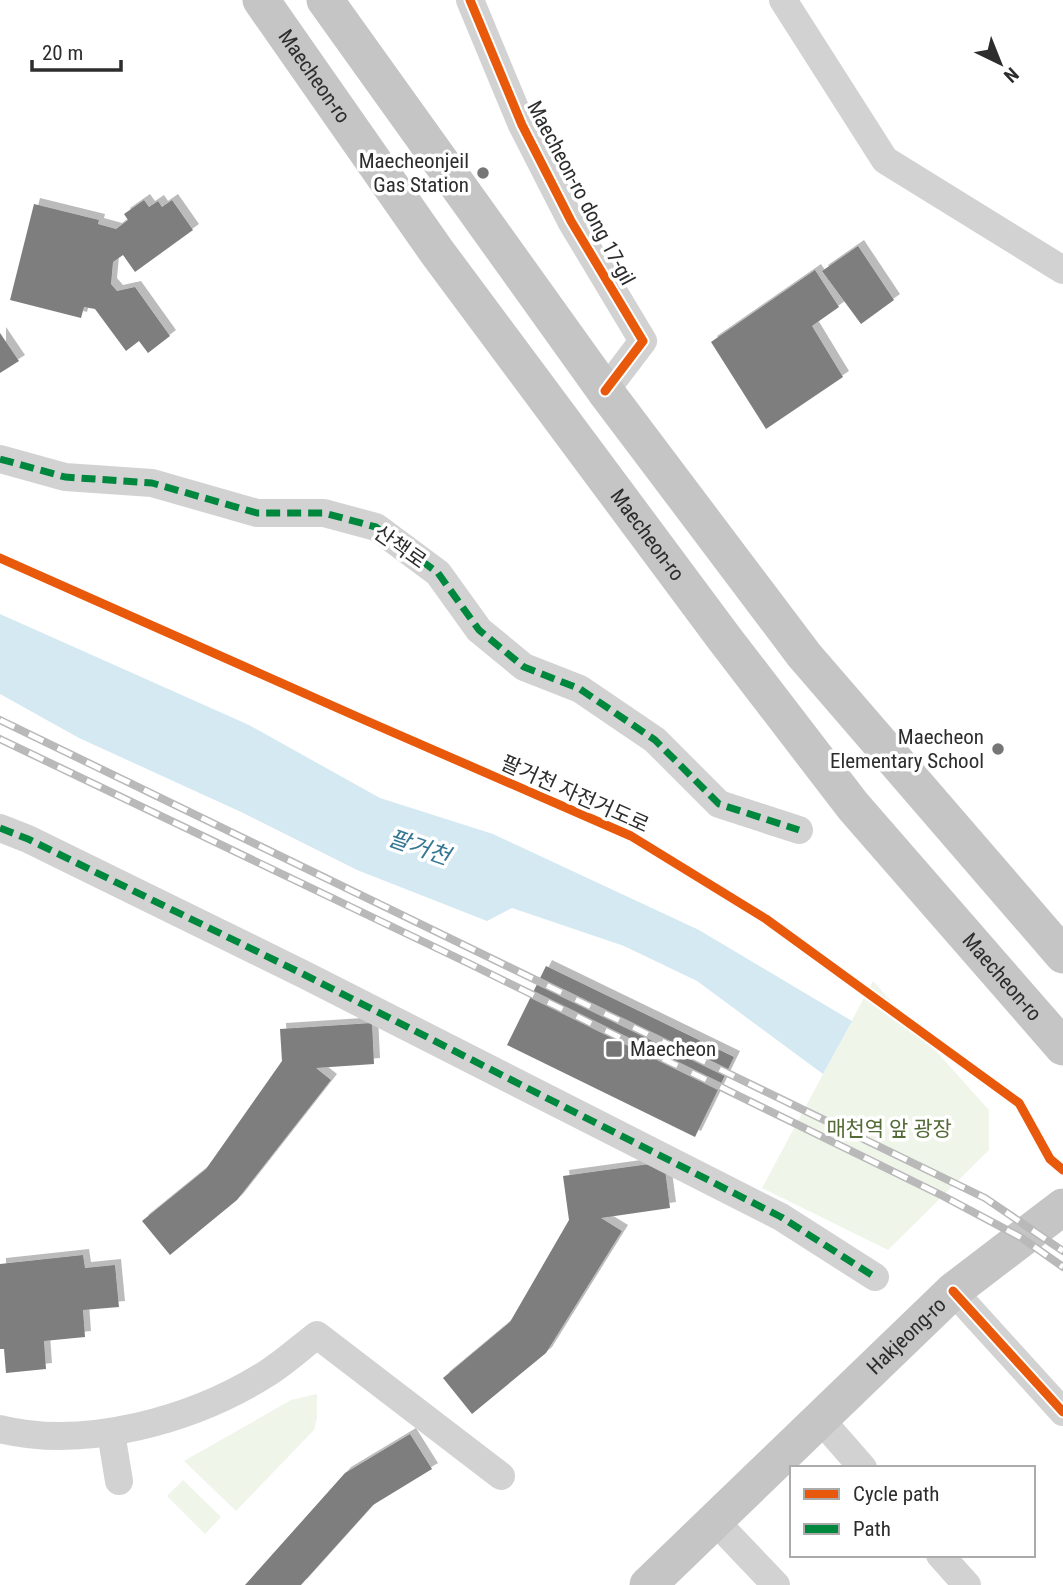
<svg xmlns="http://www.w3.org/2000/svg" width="1063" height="1585" viewBox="0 0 1063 1585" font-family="'Roboto Condensed','Noto Sans KR',sans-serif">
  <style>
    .green { fill: #f0f5ea }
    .water { fill: #d5e9f3 }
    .building { fill: #7e7e7e; filter: url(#shadow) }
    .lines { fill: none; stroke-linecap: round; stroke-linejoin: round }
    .minor { stroke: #d2d2d2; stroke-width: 28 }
    .major { stroke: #c5c5c5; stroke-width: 37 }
    .rail-casing { stroke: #b9b9b9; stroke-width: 8 }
    .rail { stroke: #fff; stroke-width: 5; stroke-dasharray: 16; stroke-linecap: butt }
    .quiet { stroke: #00873e; stroke-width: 7; stroke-dasharray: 14 7; stroke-linecap: butt }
    .cycleway-casing { stroke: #fff; stroke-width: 13 }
    .cycleway { stroke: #e8590c; stroke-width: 9 }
    .poi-dot { fill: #767676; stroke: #fff; stroke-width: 2.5 }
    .labels { text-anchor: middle; stroke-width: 7; stroke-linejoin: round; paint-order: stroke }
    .street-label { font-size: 21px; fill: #2d2d2d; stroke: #fff }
    .poi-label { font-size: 21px; fill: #2d2d2d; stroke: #fff; text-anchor: end }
    .park-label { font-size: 21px; fill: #546b37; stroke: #fff }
    .water-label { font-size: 23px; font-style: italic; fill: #357794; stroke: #fff }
  </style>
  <defs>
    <filter id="shadow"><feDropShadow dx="6" dy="-6" stdDeviation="0" flood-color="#0004"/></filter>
  </defs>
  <rect width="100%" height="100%" fill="#fff"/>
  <g class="green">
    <path d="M873 981 989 1110V1150L888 1250 762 1188Z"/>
    <path d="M317 1394V1418L314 1430 236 1511 184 1461 291 1400Z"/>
    <path d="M183 1480 221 1517 205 1534 167 1496Z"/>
  </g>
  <path class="water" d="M0 614 249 725 380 798 493 834 699 930 852 1021 823 1074 697 981 624 946 512 908 487 921 357 870 241 812 79 738 0 694Z"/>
  <g class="building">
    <path d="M144 200 149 207 158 201 162 207 172 200 193 230 135 272 123 255 113 262 111 284 117 291 135 287 170 336 148 353 139 341 126 351 95 309 84 307 81 318 10 300 34 204 99 220 98 224 116 229 128 220 124 214Z"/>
    <path d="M858 246 894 300 861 324 822 271Z"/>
    <path d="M815 270 839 307 812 326 843 377 766 429 711 342Z"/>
    <path d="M0 333 19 361 0 373Z"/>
    <path d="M546 966 734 1057 695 1137 507 1045Z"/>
    <path d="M372 1023 374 1064 316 1068 331 1080 237 1200 170 1255 142 1221 206 1169 282 1061 280 1029Z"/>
    <path d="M664 1162 670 1208 601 1218 622 1231 546 1353 472 1414 443 1378 510 1322 569 1220 563 1176Z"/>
    <path d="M83 1255 85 1268 115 1265 119 1307 83 1310 85 1337 44 1341 46 1369 6 1373 4 1349H0V1264Z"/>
    <path d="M410 1434 432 1469 373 1505 301 1585H245L345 1473Z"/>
  </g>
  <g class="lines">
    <g class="minor">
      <path d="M470 0 522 125 571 221 643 341 605 391"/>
      <path d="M783 0 885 160 1063 270"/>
      <path d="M0 459 65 477 152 483 257 513H324L376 527 438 573 479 630 524 667 580 689 655 740 719 804 799 830"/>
      <path d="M0 828 28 839 305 975 781 1217 875 1277"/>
      <path d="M953 1291 1063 1412"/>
      <path d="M821 1420 863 1468"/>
      <path d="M0 1429C85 1450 193 1420 266 1374 284 1363 300 1348 317 1335L501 1476"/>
      <path d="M111 1433 119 1481"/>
      <path d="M716 1522 776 1585"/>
      <path d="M940 1555 967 1585"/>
    </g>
    <g class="major">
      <path id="s1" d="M261 0 437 252 724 638 853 806 1063 1047"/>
      <path d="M325 0 605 391 804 655 1063 955"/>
      <path id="s2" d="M648 1585 953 1291 1063 1207"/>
    </g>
    <defs>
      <g id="rail">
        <path d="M0 720 985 1198 1063 1251"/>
        <path d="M0 739 470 964 943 1196 1022 1238 1063 1267"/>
      </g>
    </defs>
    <use href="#rail" class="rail-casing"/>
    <use href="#rail" class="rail"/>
    <g class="quiet">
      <path d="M0 459 65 477 152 483 257 513H324L376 527 438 573 479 630 524 667 580 689 655 740 719 804 799 830"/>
      <path d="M0 828 28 839 305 975 781 1217 875 1277"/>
    </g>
    <defs>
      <g id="cycleway">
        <path d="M470 0 522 125 571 221 643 341 605 391"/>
        <path d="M0 558 360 718 631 836 766 919 1019 1103 1050 1159 1063 1170"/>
        <path d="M953 1291 1063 1412"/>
      </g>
    </defs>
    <use href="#cycleway" class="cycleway-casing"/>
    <use href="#cycleway" class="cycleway"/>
  </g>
  <g class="poi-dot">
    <circle cx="483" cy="173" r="7"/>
    <circle cx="998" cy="749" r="7"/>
    <rect x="605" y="1040" width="18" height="18" rx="3.5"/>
  </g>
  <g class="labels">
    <g class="street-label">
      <text dy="7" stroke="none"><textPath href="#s1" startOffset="93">Maecheon-ro</textPath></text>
      <text transform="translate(581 193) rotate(62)" y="7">Maecheon-ro dong 17-gil</text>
      <text dy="7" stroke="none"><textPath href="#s1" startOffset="660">Maecheon-ro</textPath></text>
      <text transform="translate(400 547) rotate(35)" y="7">산책로</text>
      <text transform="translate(575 794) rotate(24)" y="7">팔거천 자전거도로</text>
      <text dy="7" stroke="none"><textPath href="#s1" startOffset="1227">Maecheon-ro</textPath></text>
      <text dy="7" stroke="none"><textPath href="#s2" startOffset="359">Hakjeong-ro</textPath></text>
    </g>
    <g class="poi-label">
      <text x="469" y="168">Maecheonjeil<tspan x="469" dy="24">Gas Station</tspan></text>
      <text x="984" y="744">Maecheon<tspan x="984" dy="24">Elementary School</tspan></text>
      <text x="630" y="1056" text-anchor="start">Maecheon</text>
    </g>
    <g class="park-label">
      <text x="889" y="1136">매천역 앞 광장</text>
    </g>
    <g class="water-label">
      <text transform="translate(419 847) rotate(19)" y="8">팔거천</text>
    </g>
  </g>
  <rect x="790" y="1466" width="245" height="91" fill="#ffffff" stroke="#ababab" stroke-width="2"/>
  <rect x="804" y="1489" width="35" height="10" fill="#e8590c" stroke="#ababab" stroke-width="2"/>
  <text x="853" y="1501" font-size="21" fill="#2d2d2d">Cycle path</text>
  <rect x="804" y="1524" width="35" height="10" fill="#00873e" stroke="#ababab" stroke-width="2"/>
  <text x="853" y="1536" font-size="21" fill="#2d2d2d">Path</text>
  <g transform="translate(1000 63) rotate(137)" stroke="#ffffff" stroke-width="5" paint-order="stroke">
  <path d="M0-5L12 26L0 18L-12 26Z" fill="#2d2d2d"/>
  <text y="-10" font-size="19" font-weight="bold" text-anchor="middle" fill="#2d2d2d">N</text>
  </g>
  <path d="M32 60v10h89v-10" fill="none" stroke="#2d2d2d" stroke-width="3.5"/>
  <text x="42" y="60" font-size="21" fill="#2d2d2d" stroke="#ffffff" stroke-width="5" paint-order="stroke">20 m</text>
</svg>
